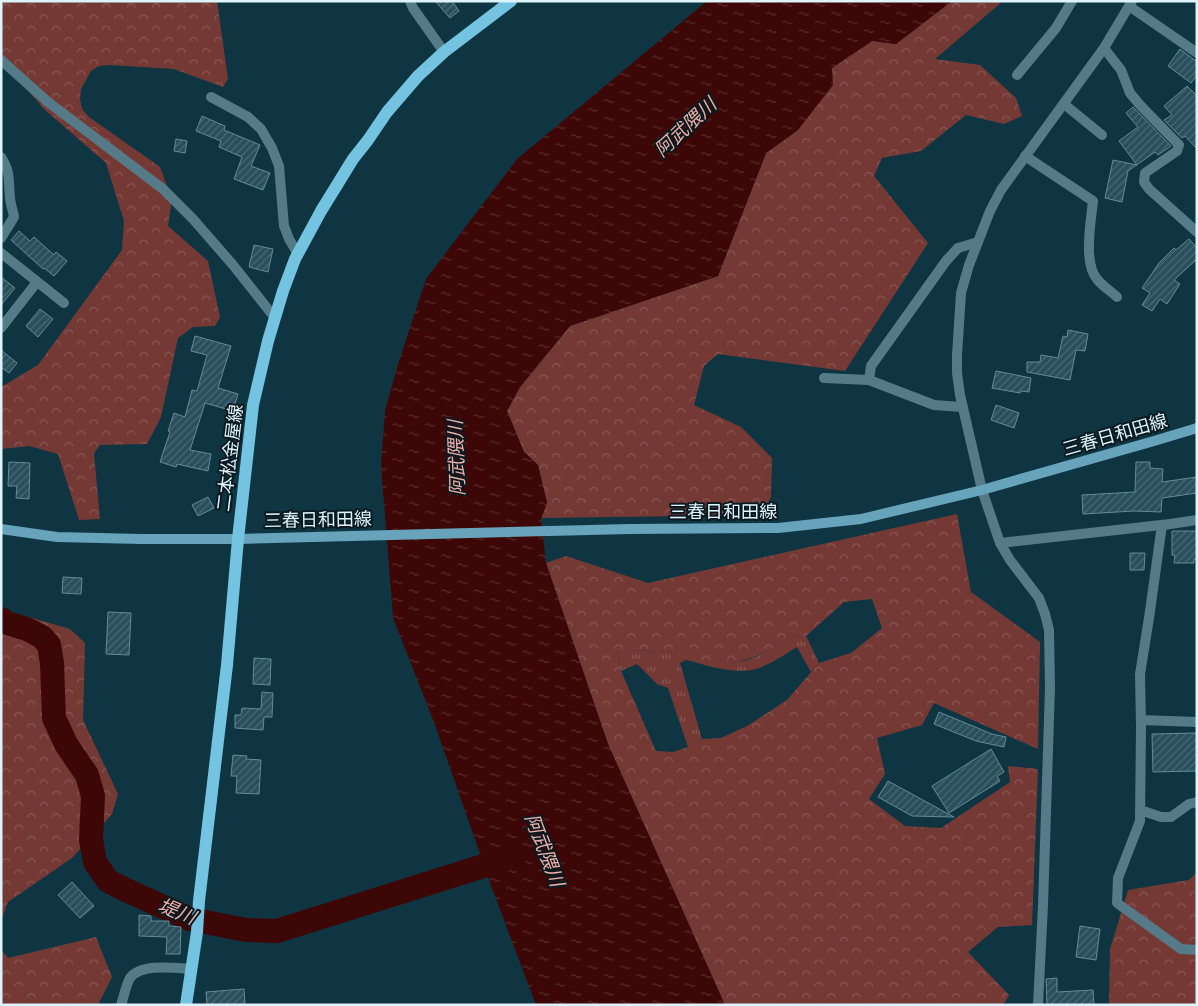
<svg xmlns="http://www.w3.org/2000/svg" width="1198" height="1006" viewBox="0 0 1198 1006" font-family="Arial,'Noto Sans JP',sans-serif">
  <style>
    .grass { fill: url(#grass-tufts) }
    .forest { fill: url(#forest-crowns); fill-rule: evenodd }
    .water { fill: url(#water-ripples) }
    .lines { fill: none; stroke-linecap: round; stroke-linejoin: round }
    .river { stroke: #3d0707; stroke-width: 24 }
    .building { fill: url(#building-hatch); stroke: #648b99 }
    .street { stroke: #557a88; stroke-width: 10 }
    .secondary { stroke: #67a3ba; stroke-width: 10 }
    .primary { stroke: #74c3e0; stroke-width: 12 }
    .labels { text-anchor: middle; stroke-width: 4; stroke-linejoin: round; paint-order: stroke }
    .street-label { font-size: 18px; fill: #def3fb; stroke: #0a1a20 }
    .water-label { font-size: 19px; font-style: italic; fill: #f2afa7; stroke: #0a1a20 }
  </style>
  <defs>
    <pattern id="grass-tufts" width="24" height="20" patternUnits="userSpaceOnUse" patternTransform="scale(1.25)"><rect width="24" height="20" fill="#753935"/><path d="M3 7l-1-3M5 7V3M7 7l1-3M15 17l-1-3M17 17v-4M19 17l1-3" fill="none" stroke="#885653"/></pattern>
    <pattern id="forest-crowns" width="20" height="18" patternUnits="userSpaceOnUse" patternTransform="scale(1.25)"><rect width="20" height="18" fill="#753935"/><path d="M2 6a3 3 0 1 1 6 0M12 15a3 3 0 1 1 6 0" fill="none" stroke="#885653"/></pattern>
    <pattern id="water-ripples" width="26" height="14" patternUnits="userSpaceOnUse" patternTransform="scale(1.25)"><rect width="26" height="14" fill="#3d0707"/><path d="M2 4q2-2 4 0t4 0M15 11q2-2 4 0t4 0" fill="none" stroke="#592c2c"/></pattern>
    <pattern id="building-hatch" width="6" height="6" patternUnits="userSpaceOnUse" patternTransform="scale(1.25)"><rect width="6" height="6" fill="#2a4f5c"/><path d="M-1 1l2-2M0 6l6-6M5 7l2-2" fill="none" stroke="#486974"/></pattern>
  </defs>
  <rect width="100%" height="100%" fill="#0e3541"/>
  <path class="grass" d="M797 636H806L819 663 811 672 797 647C784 655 771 664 756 669 735 675 706 665 686 660L680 663 702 739 688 747 668 688 657 684 637 664 621 671 617 650C637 650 653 650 674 654 695 658 716 666 738 662 755 660 780 644 797 636Z"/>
  <g class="forest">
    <path d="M1 1H217L228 79 223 87 174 69 110 65 99 66 91 71 81 89 80 99 82 109 89 117 160 167 172 199 168 226 208 261 220 317 215 326 193 327 178 338 161 417 147 444 100 445 94 453 100 519 79 520 58 454 29 446 1 449V387L38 365 122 250 124 221 106 163 45 110 1 60Z"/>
    <path d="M952 1H1003L935 59 980 65 1016 98 1022 116 1004 124 966 115 921 151 882 158 874 176 928 243 845 371 718 354 704 366 694 405 741 427 772 458 771 497 761 515 541 518 547 503 538 465 524 452 507 411 520 387 570 326 718 276 766 153 798 130 832 68 872 41 896 44Z"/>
    <path d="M957 514 971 592 1040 642 1038 749 934 703 922 725 877 738 885 774 869 799 905 826 941 828 1010 782 1008 766 1038 769 1032 925 998 927 968 952 1009 995 1003 1005H725L608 744 546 563 566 556 648 583ZM872 599 882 628 851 653 819 663 787 700 747 726 721 738 702 739 688 747 673 752 656 751 621 671 617 651 643 650 672 654 718 664 739 662 764 653 797 636H806L844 602Z"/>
    <path d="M1 609 70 629 85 643 83 720 118 794 112 814 72 858 8 902 1 921Z"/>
    <path d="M1197 872V1005H1109L1110 949 1128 890 1189 880Z"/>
    <path d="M96 937 112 977 98 1005H1V950L8 958Z"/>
  </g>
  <path class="water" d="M707 1H952L896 44 872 41 832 68 833 85 798 130 766 153 718 276 570 326 520 387 507 411 524 452 538 465 547 503 541 519 546 563 608 744 725 1005H536L493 891 435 725 393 618 381 465 385 411 398 364 426 279 517 159Z"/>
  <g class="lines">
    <path class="river" d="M1 619 7 623 27 629 42 637 49 645 52 663 54 718 66 744 87 775 93 796 91 840 95 862 108 881 126 890 190 919 246 930 277 931 515 856"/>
  </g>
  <g class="building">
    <path d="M435 1H452L459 11 450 18Z"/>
    <path d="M1180 49 1197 62V75L1191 83 1168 66Z"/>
    <path d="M1187 86 1197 96V149L1185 136 1182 138 1164 120 1172 115 1164 106Z"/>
    <path d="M1133 107 1171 146 1158 155 1155 152 1128 171 1122 202 1105 198 1113 160 1137 165 1119 141 1138 127 1126 113Z"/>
    <path d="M202 116 225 126 224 130 260 145 251 166 270 173 263 190 234 179 242 157 219 147 221 141 196 131Z"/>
    <path d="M176 139 187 141 185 153 174 151Z"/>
    <path d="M19 231 30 241 34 237 54 255 56 252 67 261 54 276 44 268 43 269 11 240Z"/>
    <path d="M1189 239 1197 248V259L1174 280 1180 284 1167 304 1160 299 1152 311 1142 305 1150 293 1142 288 1159 263 1174 248 1176 250Z"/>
    <path d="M254 245 273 249 268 272 249 267Z"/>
    <path d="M1 277 15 288 1 305Z"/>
    <path d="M40 309 53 319 38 337 26 326Z"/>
    <path d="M1068 330 1088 334 1085 351 1076 350 1070 380 1027 372V362H1040L1041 355 1058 358 1063 336 1067 337Z"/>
    <path d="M195 336 231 346 218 388 238 394 233 411 205 403 190 450 211 454 208 471 177 464 176 467 160 462 170 432 168 431 174 413 185 417 192 390 197 391 207 355 191 351Z"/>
    <path d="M1 350 17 363 9 373 1 367Z"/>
    <path d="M996 371 1031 378 1029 392 1021 391 1020 393 992 388Z"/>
    <path d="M996 405 1019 413 1014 428 991 420Z"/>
    <path d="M9 462 30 463 29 499 16 498 17 486H8Z"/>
    <path d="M1136 462H1150V468L1163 469 1162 482 1197 477V493L1162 498 1161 512 1134 511 1083 514 1082 495 1135 492Z"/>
    <path d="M208 497 214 508 198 516 192 505Z"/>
    <path d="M1172 531H1197V559H1194V563H1174L1175 555H1172Z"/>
    <path d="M1130 553H1145L1144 570H1130Z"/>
    <path d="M63 577 82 578 81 594 62 593Z"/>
    <path d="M108 612 131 613 129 655 106 654Z"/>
    <path d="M254 658 271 659 270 685 253 684Z"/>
    <path d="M262 692 273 693 272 717H264L263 730 235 728V715H241L242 708 261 709Z"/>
    <path d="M939 712 992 734 1006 737 1004 747 976 741 934 724Z"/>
    <path d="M1197 733V771L1153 772 1152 734Z"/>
    <path d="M991 749 1004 772 997 776 1000 781 949 813 932 786Z"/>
    <path d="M233 755 247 756 246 759 261 760 259 794 236 793 237 776H231Z"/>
    <path d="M888 781 954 817 912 816 878 797Z"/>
    <path d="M72 882 94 906 80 918 58 895Z"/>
    <path d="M139 915 151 916V921H169V926L181 927 180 954H166L167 937 139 936Z"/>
    <path d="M1080 926 1100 929 1096 960 1076 957Z"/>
    <path d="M1057 978V992L1093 990 1094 1005H1047L1046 979Z"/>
    <path d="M244 989 245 1005H207L206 992Z"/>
  </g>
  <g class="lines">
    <g class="street">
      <path d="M410 1 413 8 444 52"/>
      <path d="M1129 6 1197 53"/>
      <path d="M1104 48 1121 70 1130 93 1140 105 1179 145 1177 151 1145 173 1144 182 1149 189 1197 232"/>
      <path d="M1 60 48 102 163 189 193 219 233 265 275 318"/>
      <path d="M1017 75 1056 28 1072 1"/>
      <path d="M211 97 248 117 261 129 272 148 279 166 284 226 289 239 298 254"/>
      <path d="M1064 104 1102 135"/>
      <path d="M1025 156 1093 201C1091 221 1083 263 1097 279 1102 286 1111 291 1117 297"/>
      <path d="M1 157C11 173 8 179 10 197 10 203 13 210 14 217L1 238"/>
      <path d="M1 253 64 303"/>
      <path d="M1 328 37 282"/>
      <path d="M824 378 869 380 934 405 962 407"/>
      <path d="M869 380 871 366 946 261 958 248 978 242"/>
      <path d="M1162 525 1149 618 1140 674 1141 726 1140 821 1118 878 1117 903 1181 949 1197 950"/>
      <path d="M1000 543 1170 524 1197 520"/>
      <path d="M1141 720 1197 722"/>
      <path d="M1140 810 1161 817H1171L1189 804 1197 802"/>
      <path d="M121 1005C124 996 126 985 130 978 141 963 175 968 192 969"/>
      <path d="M1038 1005 1043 905 1050 688 1049 630 1045 614 1039 598 1010 560 1000 543 982 490 960 395 957 373V355L961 293 969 265 978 242 990 211 1001 190 1104 48 1132 1"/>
    </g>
    <path class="secondary" d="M1 529 57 537 141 539H238L630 529 778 528 861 519 982 490 1154 441 1197 428"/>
    <path class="primary" d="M186 1005 197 932 199 901 227 665 238 539 253 405 268 341 283 291 295 259 321 211 353 159 368 140 387 112 418 76 444 52 511 1"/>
  </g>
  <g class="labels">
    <g class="street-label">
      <text transform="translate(1115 435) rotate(-16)" y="6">三春日和田線</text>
      <text transform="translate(230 458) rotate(-83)" y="6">二本松金屋線</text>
      <text x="723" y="518">三春日和田線</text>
      <text transform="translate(318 520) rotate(-1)" y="6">三春日和田線</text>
    </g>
    <g class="water-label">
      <text transform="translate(685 127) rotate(-43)" y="7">阿武隈川</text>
      <text transform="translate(456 458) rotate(-92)" y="7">阿武隈川</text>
      <text transform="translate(545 850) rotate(69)" y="7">阿武隈川</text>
      <text transform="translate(177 911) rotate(22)" y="7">堤川</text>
    </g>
  </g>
  <rect width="1198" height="1006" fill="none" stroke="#def3fb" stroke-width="5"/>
</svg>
